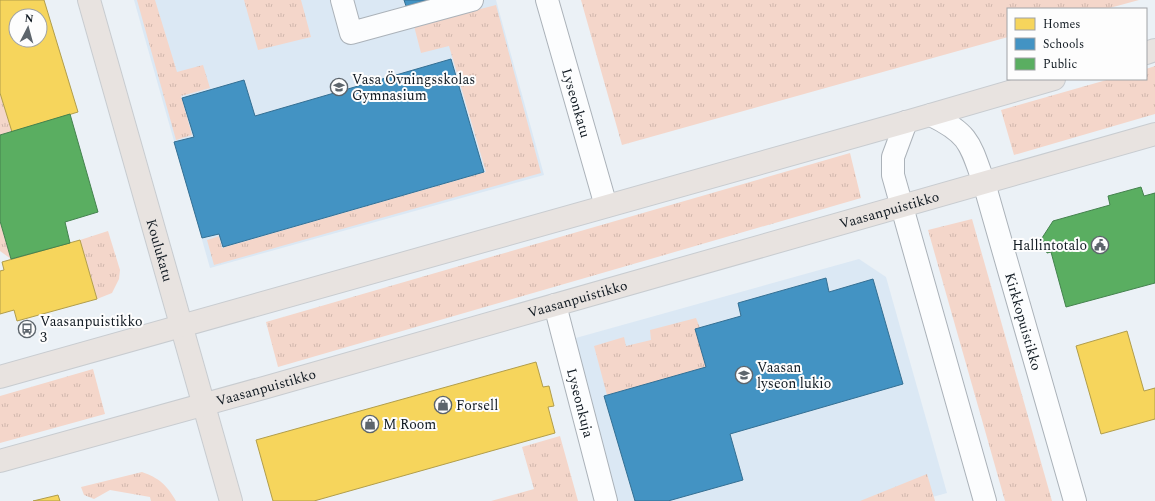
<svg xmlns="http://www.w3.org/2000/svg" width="1155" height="501" viewBox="0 0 1155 501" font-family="Spectral,serif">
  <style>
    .built { fill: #dbe8f4 }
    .grass { fill: url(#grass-tufts) }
    .homes { fill: #f6d55c; stroke: #b19d4b; fill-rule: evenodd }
    .schools { fill: #4393c3; stroke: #346f93 }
    .public { fill: #5aae61; stroke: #44824e }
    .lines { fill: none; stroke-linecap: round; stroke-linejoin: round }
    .minor-casing { stroke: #abb2b9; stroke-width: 24 }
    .major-casing { stroke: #c8ccd0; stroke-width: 24 }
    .minor { stroke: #fcfdfe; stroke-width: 22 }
    .major { stroke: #e8e3e0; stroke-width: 22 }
    .labels { text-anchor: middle; stroke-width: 4; stroke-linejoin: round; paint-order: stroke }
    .poi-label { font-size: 14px; fill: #111a22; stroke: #fdfdfd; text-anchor: start }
    .street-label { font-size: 14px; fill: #111a22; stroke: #fdfdfd }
  </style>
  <defs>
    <pattern id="grass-tufts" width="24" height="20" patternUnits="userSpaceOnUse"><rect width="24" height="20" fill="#f4d6ca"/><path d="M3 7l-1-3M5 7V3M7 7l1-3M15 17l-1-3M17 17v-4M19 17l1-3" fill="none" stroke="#d0b7ad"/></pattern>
  </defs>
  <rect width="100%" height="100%" fill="#ebf1f6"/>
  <g class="built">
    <path d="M134 0H496L544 175 210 268Z"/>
    <path d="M859 259 886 277 947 493 918 501H606L565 341Z"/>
  </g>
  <g class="grass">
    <path d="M137 0H155L177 72 203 65 210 88 181 96 192 135 176 140Z"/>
    <path d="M244 0H301L311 37 258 50Z"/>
    <path d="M581 0H1139L1106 9H1008V37L622 145Z"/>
    <path d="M496 5 541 173 214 265 207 240 219 236 222 248 486 172 449 46 421 53 414 26Z"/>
    <path d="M1155 66V114L1014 155 1001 110 1110 79H1146V69Z"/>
    <path d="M0 93 12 132 0 135Z"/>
    <path d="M850 153 861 198 278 367 266 322Z"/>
    <path d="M972 219 1052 501H1005L928 230Z"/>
    <path d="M0 221 11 259 0 251Z"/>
    <path d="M108 231 120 270 119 279 112 293 97 299 80 240Z"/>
    <path d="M696 318 700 328 695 329 706 367 607 395 594 346 624 337 626 346 651 340 650 330Z"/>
    <path d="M93 369 105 414 0 443V396Z"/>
    <path d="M560 436 578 501H491L534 489 522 447Z"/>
    <path d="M142 472C159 478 167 485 176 501H151L150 497 110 490 94 499 84 495 81 487Z"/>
    <path d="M927 474 935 501H860Z"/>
  </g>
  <g class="homes">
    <path d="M0 0H44L78 112 12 132 0 93ZM16 16H40V40H16Z"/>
    <path d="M80 240 97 299 17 321 14 310 0 314V271L4 270 2 262Z"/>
    <path d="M1127 331 1144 391 1155 388V419L1101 434 1076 346Z"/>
    <path d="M536 362 543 387 549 386 554 406 548 407 555 433 314 501H273L256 440Z"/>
    <path d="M58 495 60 501H33Z"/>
  </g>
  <g class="schools">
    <path d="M404 0H428L406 6Z"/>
    <path d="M451 59 484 172 223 247 219 234 202 238 174 142 194 137 182 98 244 80 255 116Z"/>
    <path d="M826 278 829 292 873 279 903 384 730 434 743 480 668 501H635L604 396 706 367 695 329 741 316 738 303Z"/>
  </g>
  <g class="public">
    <path d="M70 114 98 212 65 222 70 243 11 259 0 221V135Z"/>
    <path d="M1141 187 1144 196 1155 193V283L1066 307 1051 252 1047 253 1042 238 1053 221 1110 205 1108 196Z"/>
  </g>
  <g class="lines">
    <defs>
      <g id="minor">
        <path d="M342 0 351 33 472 0"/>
        <path id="s1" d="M547 0 606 206"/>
        <path id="s2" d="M931 115C970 134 970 144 984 183L1075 501"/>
        <path d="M906 122 893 157V175L985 501"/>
        <path id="s3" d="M555 305 606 501"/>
      </g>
      <g id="major">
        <path id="s4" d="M89 0 231 501"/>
        <path d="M1146 53 1155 50"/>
        <path d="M0 377 906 122 1054 79"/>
        <path id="s5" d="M0 461 267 387 1155 134"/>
      </g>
    </defs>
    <use href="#minor" class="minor-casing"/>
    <use href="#major" class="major-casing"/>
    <use href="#minor" class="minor"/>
    <use href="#major" class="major"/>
  </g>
  <defs>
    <symbol id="school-ring" viewBox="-11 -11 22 22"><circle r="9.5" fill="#fdfdfd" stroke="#5d656c" stroke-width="1.5"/><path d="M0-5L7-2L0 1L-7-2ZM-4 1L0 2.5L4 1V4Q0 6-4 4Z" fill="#5d656c"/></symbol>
    <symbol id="civic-ring" viewBox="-11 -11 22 22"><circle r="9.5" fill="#fdfdfd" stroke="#5d656c" stroke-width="1.5"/><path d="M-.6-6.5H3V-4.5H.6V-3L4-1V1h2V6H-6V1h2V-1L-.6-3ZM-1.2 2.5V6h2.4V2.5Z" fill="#5d656c"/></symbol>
    <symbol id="bus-ring" viewBox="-11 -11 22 22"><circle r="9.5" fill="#fdfdfd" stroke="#5d656c" stroke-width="1.5"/><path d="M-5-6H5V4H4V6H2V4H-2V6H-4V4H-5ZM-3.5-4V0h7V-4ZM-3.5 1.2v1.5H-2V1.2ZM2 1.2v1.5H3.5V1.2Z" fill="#5d656c"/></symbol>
    <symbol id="shop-ring" viewBox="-11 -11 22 22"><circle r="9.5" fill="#fdfdfd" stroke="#5d656c" stroke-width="1.5"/><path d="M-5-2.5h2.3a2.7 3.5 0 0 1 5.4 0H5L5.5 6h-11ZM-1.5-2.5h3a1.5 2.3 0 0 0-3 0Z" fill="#5d656c"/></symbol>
  </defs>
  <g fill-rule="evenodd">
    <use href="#school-ring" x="329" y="77" width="20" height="20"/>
    <use href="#civic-ring" x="1090" y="235" width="20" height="20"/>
    <use href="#bus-ring" x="17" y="319" width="20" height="20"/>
    <use href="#school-ring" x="734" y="365" width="20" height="20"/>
    <use href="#shop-ring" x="433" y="395" width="20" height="20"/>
    <use href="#shop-ring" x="360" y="414" width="20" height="20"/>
  </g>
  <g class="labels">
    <g class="poi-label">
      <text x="352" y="84">Vasa Övningsskolas<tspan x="352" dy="16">Gymnasium</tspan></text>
      <text x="1087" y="250" text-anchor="end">Hallintotalo</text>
      <text x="40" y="326">Vaasanpuistikko<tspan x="40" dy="16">3</tspan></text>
      <text x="757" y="372">Vaasan<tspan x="757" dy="16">lyseon lukio</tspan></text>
      <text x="456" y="410">Forsell</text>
      <text x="383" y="429">M Room</text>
    </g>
    <g class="street-label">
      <text dy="5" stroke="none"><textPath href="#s1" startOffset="107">Lyseonkatu</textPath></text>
      <text dy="5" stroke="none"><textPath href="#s5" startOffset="924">Vaasanpuistikko</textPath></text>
      <text dy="5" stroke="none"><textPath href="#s4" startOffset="260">Koulukatu</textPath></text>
      <text dy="5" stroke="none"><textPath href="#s5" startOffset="600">Vaasanpuistikko</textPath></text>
      <text dy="5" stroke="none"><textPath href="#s2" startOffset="234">Kirkkopuistikko</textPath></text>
      <text dy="5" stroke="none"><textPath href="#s5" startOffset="276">Vaasanpuistikko</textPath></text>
      <text dy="5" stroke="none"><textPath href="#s3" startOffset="101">Lyseonkuja</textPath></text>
    </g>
  </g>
  <rect x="1007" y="8" width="140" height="72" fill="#fdfdfd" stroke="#9fa2a5"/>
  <rect x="1015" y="18" width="20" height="12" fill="#f6d55c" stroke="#9fa2a5"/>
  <text x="1043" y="28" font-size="12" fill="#111a22">Homes</text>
  <rect x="1015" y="38" width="20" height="12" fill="#4393c3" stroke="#9fa2a5"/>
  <text x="1043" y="48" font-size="12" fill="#111a22">Schools</text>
  <rect x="1015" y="58" width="20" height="12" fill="#5aae61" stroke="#9fa2a5"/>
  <text x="1043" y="68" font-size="12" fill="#111a22">Public</text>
  <g transform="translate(28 28) rotate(6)"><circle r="19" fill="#fdfdfd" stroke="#9fa2a5"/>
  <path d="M0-3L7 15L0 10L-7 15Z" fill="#5d656c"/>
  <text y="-6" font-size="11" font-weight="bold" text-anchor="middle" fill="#111a22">N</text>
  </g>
</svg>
